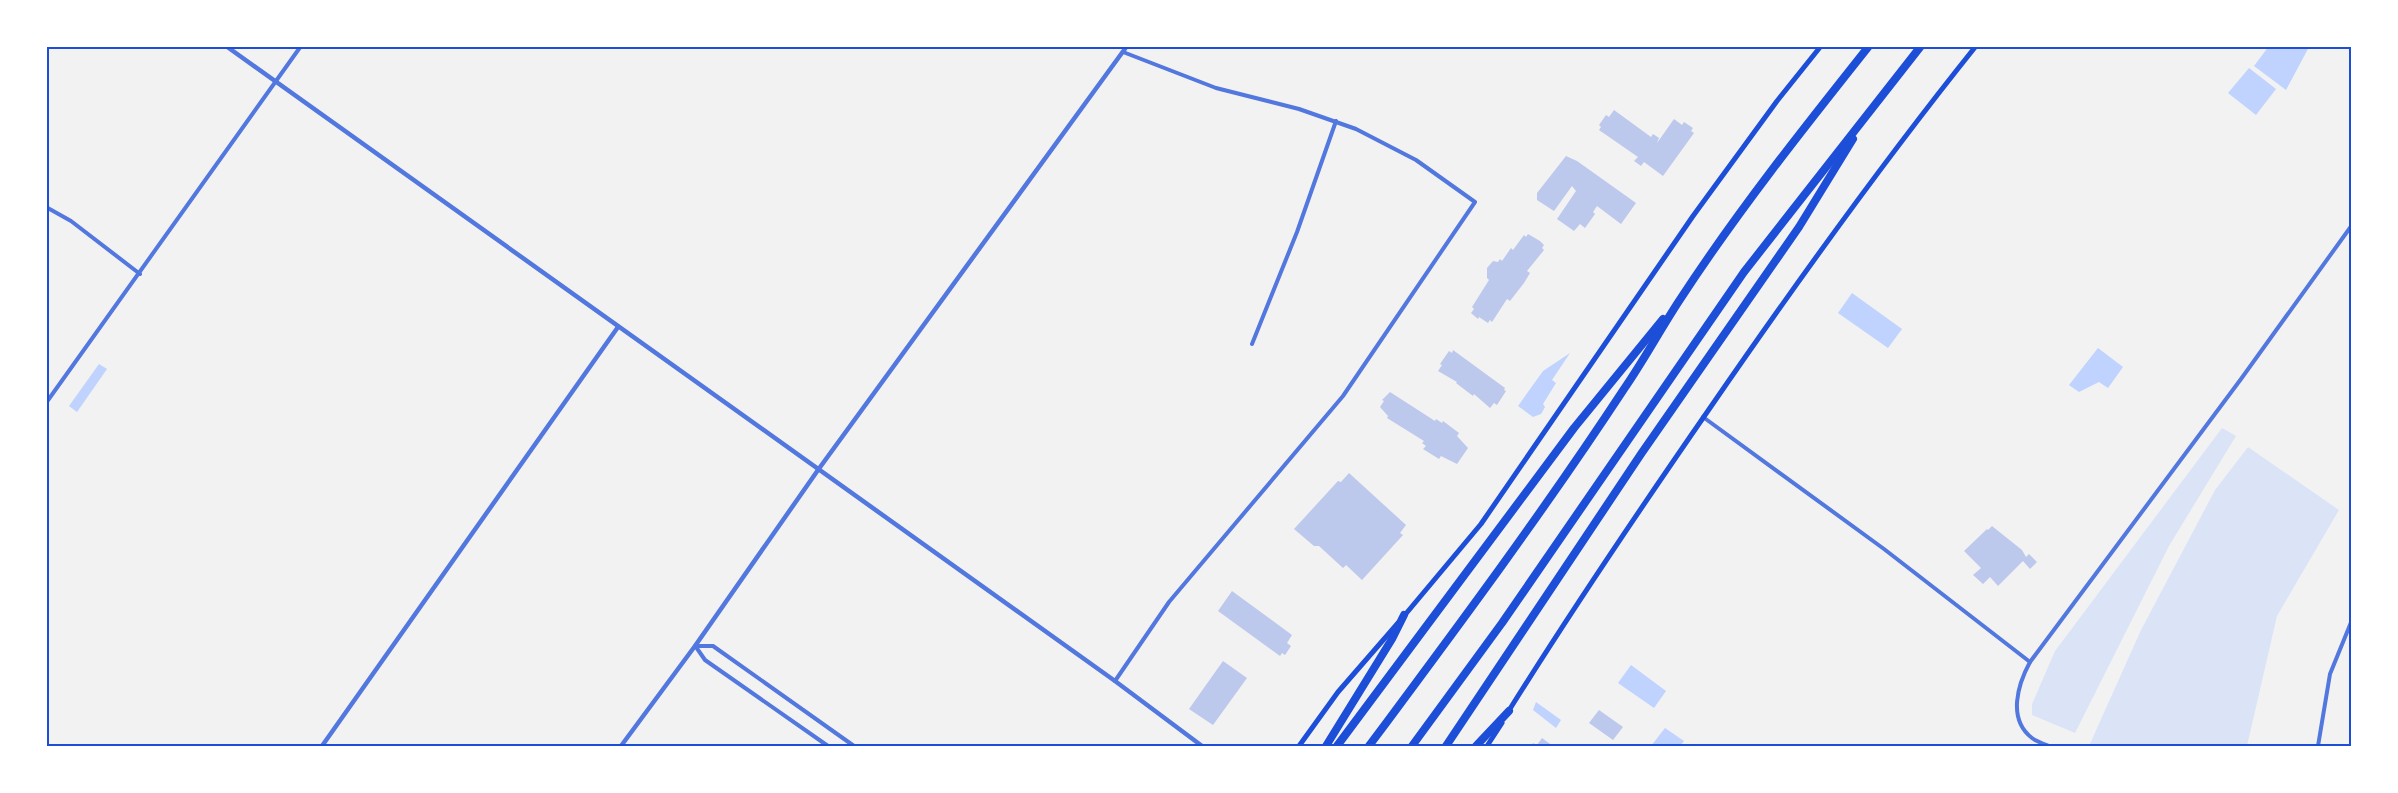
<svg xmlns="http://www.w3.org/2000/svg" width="2398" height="793" viewBox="0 0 2398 793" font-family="'Fira Sans Condensed',sans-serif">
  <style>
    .green { fill: #dbe4f7 }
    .water { fill: #bfd3fe }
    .building { fill: #bdc9ec }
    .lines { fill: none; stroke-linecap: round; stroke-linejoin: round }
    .minor { stroke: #5277de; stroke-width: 4 }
    .tertiary { stroke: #5277de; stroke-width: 4.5 }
    .secondary { stroke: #1d4ed8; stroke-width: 5 }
    .motorway { stroke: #1d4ed8; stroke-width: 8 }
    .neatline { fill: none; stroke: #1d4ed8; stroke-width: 2 }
  </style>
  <rect width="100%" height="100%" fill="#f2f2f2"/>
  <g class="green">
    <path d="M2222 428 2236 436 2169 546 2075 733 2032 715V704L2055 651Z"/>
    <path d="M2248 447 2339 510 2277 616 2247 746H2089L2141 630 2215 490Z"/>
  </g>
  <g class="water">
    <path d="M2269 46 2309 47 2286 90 2254 66Z"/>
    <path d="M2249 68 2276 89 2256 115 2228 93Z"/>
    <path d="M1852 293 1902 329 1888 348 1838 313Z"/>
    <path d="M2098 348 2123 367 2108 388 2099 382 2079 392 2069 385Z"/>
    <path d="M1570 353 1552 380 1556 383 1543 404 1545 407 1541 414 1533 417 1518 406 1543 371Z"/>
    <path d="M99 364 107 369 77 412 69 406Z"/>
    <path d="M1631 665 1666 691 1654 708 1618 683Z"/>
    <path d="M1536 702 1561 720 1556 728 1533 710Z"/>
    <path d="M1665 728 1684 741 1680 746H1651Z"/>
  </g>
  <g class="building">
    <path d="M1614 110 1651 137 1653 134 1659 138 1657 143 1674 119 1682 125 1684 122 1693 128 1691 131 1694 133 1663 176 1644 162 1641 166 1634 161 1638 157 1599 130 1601 127 1599 125 1606 115 1609 117Z"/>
    <path d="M1566 156 1577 161 1636 203 1621 224 1597 206 1593 212 1595 214 1585 228 1580 224 1574 231 1557 219 1576 191 1572 186 1554 211 1537 200V193Z"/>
    <path d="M1528 234 1540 241 1544 245 1542 248 1544 250 1527 271 1530 273 1524 283 1510 301 1507 299 1492 322 1490 320 1488 323 1479 317 1478 319 1471 313 1474 309 1472 307 1489 280 1487 278V268L1493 261 1498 262 1500 259 1502 261 1511 248 1513 250 1524 235 1526 237Z"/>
    <path d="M1453 350 1505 388 1504 390 1506 391 1497 405 1494 403 1490 408 1474 394 1473 396 1456 383 1457 382 1438 371 1442 365 1440 364 1449 351 1452 353Z"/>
    <path d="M1390 392 1435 421 1436 419 1442 423 1443 421 1459 433 1457 436 1468 448 1457 464 1441 456 1439 459 1423 449 1426 446 1422 443 1424 441 1387 418 1388 416 1380 407 1384 401 1382 400Z"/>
    <path d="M1349 473 1406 525 1400 533 1403 535 1362 580 1346 565 1343 568 1319 546H1314L1294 529 1338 481 1341 482Z"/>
    <path d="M1992 526 2022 550 2026 557 2029 554 2037 562 2030 569 2023 561 1998 586 1990 577 1983 584 1973 575 1981 568 1964 551 1987 529 1988 530Z"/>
    <path d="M1232 591 1292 635 1287 643 1291 646 1285 655 1282 653 1280 656 1218 611Z"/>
    <path d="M1223 661 1247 678 1213 725 1189 709Z"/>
    <path d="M1599 710 1623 727 1613 740 1589 723Z"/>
    <path d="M1542 738 1553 746H1531L1533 743 1537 745Z"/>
  </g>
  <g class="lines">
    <g class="minor">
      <path d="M46 207 71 221 140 274"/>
      <path d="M1252 344 1297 232 1336 121"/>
      <path d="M46 403 301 46"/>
      <path d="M1703 417 1884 549 2030 662"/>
      <path d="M695 646H713L854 746"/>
      <path d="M696 647 705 660 828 746"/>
      <path d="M1115 681 1169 602 1343 396 1475 202 1416 160 1356 129 1299 109 1216 88 1123 52"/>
      <path d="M2049 746C2044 744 2036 741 2032 738 2007 719 2018 684 2030 662L2241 379 2352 225"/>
      <path d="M2318 746 2330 674 2352 620"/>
    </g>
    <g class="tertiary">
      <path d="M226 46 1115 681 1202 746"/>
      <path d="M322 746 618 327"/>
      <path d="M621 746 695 646 818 470 1127 46"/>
    </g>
    <g class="secondary">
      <path d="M1404 616 1481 524 1693 216 1777 101 1821 46"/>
      <path d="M1508 712C1573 608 1642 506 1712 405 1796 283 1883 162 1976 46"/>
      <path d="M1299 746 1338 692 1398 623"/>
      <path d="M1487 746 1502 723"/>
    </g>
    <g class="motorway">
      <path d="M1326 746 1392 639 1404 615"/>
      <path d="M1337 746 1574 428 1663 319"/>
      <path d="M1369 746C1456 629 1544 511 1624 389 1644 360 1660 330 1679 301 1737 212 1803 129 1869 46"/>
      <path d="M1412 746 1502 623 1744 272 1921 46"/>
      <path d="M1446 746 1641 454 1799 227 1853 139"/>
      <path d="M1476 746 1509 711"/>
    </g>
  </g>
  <rect width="2398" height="793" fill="none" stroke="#ffffff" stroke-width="96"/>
  <rect x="48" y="48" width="2302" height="697" class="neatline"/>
</svg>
